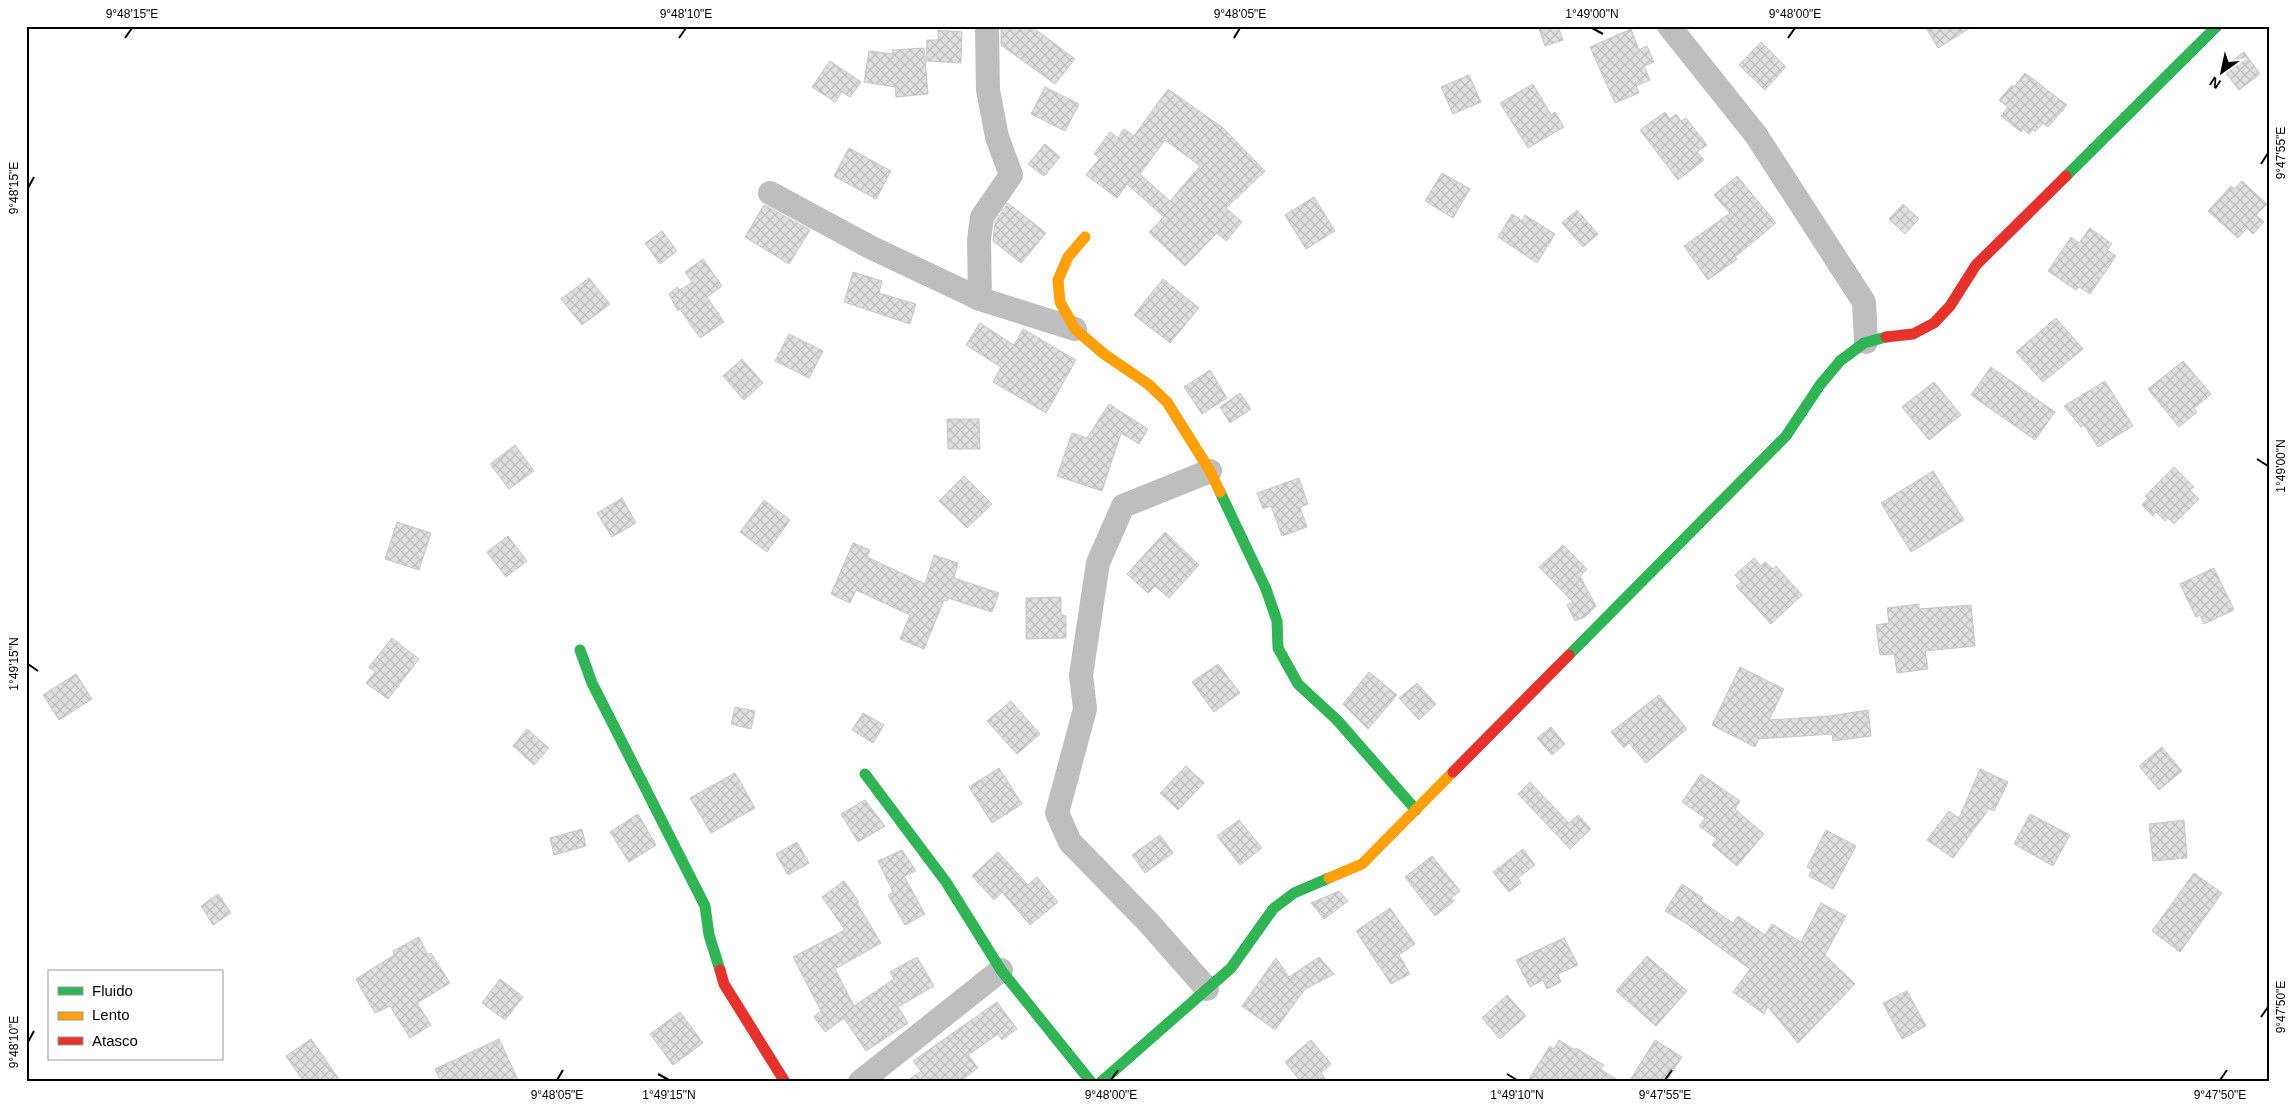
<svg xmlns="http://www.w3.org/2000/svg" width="2295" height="1108" viewBox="0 0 2295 1108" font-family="Helvetica,sans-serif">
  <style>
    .building { fill: url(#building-cross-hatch); stroke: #c7c7c7; fill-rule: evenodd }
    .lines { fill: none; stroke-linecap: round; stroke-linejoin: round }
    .street { stroke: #bebebe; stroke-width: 24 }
    .fast { stroke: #30b455; stroke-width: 11 }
    .slow { stroke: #ff9f0a; stroke-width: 11 }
    .jam { stroke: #e5322d; stroke-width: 11 }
    .ticks { fill: none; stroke: #000; stroke-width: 2 }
    .neatline { fill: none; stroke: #000; stroke-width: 2 }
    .ticks-label { font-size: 12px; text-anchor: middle; fill: #000 }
  </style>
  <defs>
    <pattern id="building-cross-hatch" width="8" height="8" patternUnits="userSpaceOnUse" patternTransform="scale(1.25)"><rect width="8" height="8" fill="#dfdfdf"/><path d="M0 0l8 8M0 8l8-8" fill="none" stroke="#bebebe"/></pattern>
  </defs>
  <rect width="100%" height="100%" fill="#fff"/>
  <g class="building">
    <path d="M1001 26H1031L1075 59 1055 84 1001 45Z"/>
    <path d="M1538 26H1558L1563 40 1545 46Z"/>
    <path d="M1925 26H1973L1938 48Z"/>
    <path d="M1631 29 1639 50 1647 46 1654 62 1644 66 1650 80 1636 86 1639 93 1615 103 1590 47Z"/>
    <path d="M938 30 962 32 961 63 926 61 927 40H938Z"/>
    <path d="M1761 42 1786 67 1765 90 1739 65Z"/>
    <path d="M924 48 928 94 896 97 895 87 864 82 869 51 893 54 892 50Z"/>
    <path d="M2244 52 2260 74 2239 90 2222 68Z"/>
    <path d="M830 61 861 82 850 97 842 92 835 102 812 87Z"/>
    <path d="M2025 73 2067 105 2048 127 2043 123 2035 132 2033 129 2029 134 2023 129 2021 132 2001 116 2008 107 1999 100 2012 85 2014 87Z"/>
    <path d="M1469 75 1481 102 1453 114 1441 87Z"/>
    <path d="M1533 84 1551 115 1555 112 1564 127 1528 148 1500 103Z"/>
    <path d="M1045 87 1079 104 1065 131 1031 114Z"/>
    <path d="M1168 89 1223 128 1265 171 1226 208 1242 222 1226 241 1217 233 1185 266 1149 232 1164 217 1127 184 1117 198 1086 175 1100 158 1094 154 1110 132 1118 138 1124 129 1134 136ZM1165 140 1200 166 1170 201 1140 174Z"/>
    <path d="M1665 112 1670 119 1676 114 1681 121 1686 118 1707 145 1697 152 1704 160 1678 180 1640 130Z"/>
    <path d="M1045 144 1060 157 1044 176 1028 164Z"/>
    <path d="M849 148 891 171 876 199 834 176Z"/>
    <path d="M1442 173 1470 189 1453 218 1425 201Z"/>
    <path d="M1737 176 1776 223 1735 257 1737 259 1708 280 1684 246 1730 213 1714 195Z"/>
    <path d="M2242 181 2267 204 2256 215 2264 222 2253 234 2247 228 2238 238 2208 211 2231 186 2234 189Z"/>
    <path d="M1314 197 1335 231 1306 249 1285 215Z"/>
    <path d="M1008 203 1046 233 1021 263 993 241 995 222Z"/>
    <path d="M1903 204 1919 219 1905 234 1889 219Z"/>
    <path d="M764 205 810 230 789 264 745 237Z"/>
    <path d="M1577 210 1598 234 1583 247 1562 223Z"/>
    <path d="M1512 214 1522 221 1525 215 1555 234 1537 263 1498 237Z"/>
    <path d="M2090 228 2112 244 2107 250 2116 256 2090 294 2079 287 2076 290 2048 271 2071 237 2079 243Z"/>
    <path d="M662 231 677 251 660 264 645 243Z"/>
    <path d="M703 259 722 286 707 297 724 322 700 338 680 309 678 311 669 294 677 287 680 290 692 282 685 272Z"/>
    <path d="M853 272 882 281 879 293 916 304 910 324 844 302Z"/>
    <path d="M589 278 610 304 582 325 561 299Z"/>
    <path d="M1163 279 1199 308 1170 343 1134 315Z"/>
    <path d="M2056 318 2083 349 2043 382 2016 352Z"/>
    <path d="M980 323 1014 345 1023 329 1076 360 1046 413 993 382 1001 367 966 345Z"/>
    <path d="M789 334 823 351 809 378 775 361Z"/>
    <path d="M742 359 763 383 744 400 723 376Z"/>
    <path d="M2183 361 2211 394 2194 408 2197 412 2179 427 2148 389Z"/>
    <path d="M1991 367 2055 412 2035 440 1971 395Z"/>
    <path d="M1210 370 1227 398 1202 414 1184 387Z"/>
    <path d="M2105 381 2133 426 2098 447 2084 425 2081 427 2064 406Z"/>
    <path d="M1934 382 1961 415 1929 440 1902 407Z"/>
    <path d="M1240 393 1251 409 1230 423 1220 407Z"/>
    <path d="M1109 404 1148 429 1139 444 1121 433 1102 491 1057 476 1072 433 1087 438Z"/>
    <path d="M947 419H979L980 449H948Z"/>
    <path d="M515 445 534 471 509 489 490 464Z"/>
    <path d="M2174 467 2194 487 2190 490 2199 499 2174 524 2168 518 2165 521 2156 512 2153 516 2142 505 2148 498 2145 496Z"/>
    <path d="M1933 471 1964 520 1911 552 1881 503Z"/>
    <path d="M964 476 992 504 967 528 939 501Z"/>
    <path d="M1299 478 1308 504 1300 507 1307 527 1282 536 1271 506 1263 509 1257 493Z"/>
    <path d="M622 498 636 523 612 537 597 513Z"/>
    <path d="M764 500 790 520 767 552 740 532Z"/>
    <path d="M397 522 431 533 419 570 385 559Z"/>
    <path d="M1165 532 1199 565 1169 598 1155 586 1148 593 1127 574Z"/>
    <path d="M508 536 527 561 506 577 487 552Z"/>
    <path d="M853 543 870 550 867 557 925 584 934 555 958 563 954 578 999 593 992 612 948 598 947 601 944 600 924 649 900 639 910 615 856 590 850 603 831 594Z"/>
    <path d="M1563 545 1587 569 1580 576 1596 606 1585 617 1575 621 1567 605 1573 602 1539 567Z"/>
    <path d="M1754 558 1761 566 1765 562 1773 569 1776 566 1802 595 1771 624 1736 586 1741 582 1735 575Z"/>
    <path d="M2214 568 2234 610 2204 624 2200 615 2196 617 2180 584Z"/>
    <path d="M1061 597V615L1066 616V638L1026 639V598Z"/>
    <path d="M1919 604V609L1971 605 1975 646 1925 651 1928 669 1897 673 1894 654 1880 655 1876 625 1889 623 1887 608Z"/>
    <path d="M392 638 419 659 388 699 366 683 375 672 369 667Z"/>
    <path d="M1218 664 1240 693 1214 712 1192 682Z"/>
    <path d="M1740 667 1784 689 1769 720 1830 716 1868 710 1871 736 1833 741 1832 734 1759 739 1755 747 1712 725Z"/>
    <path d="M1369 672 1397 695 1368 729 1343 704Z"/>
    <path d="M76 674 92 699 59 720 43 695Z"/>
    <path d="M1417 683 1436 704 1419 720 1399 698Z"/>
    <path d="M1659 695 1687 729 1646 763 1629 743 1624 748 1611 732Z"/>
    <path d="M1011 701 1040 734 1017 754 987 721Z"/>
    <path d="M735 707 755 711 751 729 731 724Z"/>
    <path d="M863 713 884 725 873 743 852 730Z"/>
    <path d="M1551 727 1565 744 1552 755 1537 738Z"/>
    <path d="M527 729 549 748 534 765 513 746Z"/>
    <path d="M2162 747 2182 771 2159 790 2139 766Z"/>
    <path d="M1186 766 1204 783 1178 810 1160 793Z"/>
    <path d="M999 768 1022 804 992 823 969 787Z"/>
    <path d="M1980 769 2008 782 1994 811 1989 809 1953 858 1927 840 1949 811 1959 818Z"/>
    <path d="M735 773 755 808 711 833 690 798Z"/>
    <path d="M1701 774 1740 801 1735 809 1764 834 1737 866 1712 845 1717 839 1699 826 1705 818 1682 802Z"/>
    <path d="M1530 782 1569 823 1578 815 1591 829 1570 849 1518 794Z"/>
    <path d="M865 800 885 826 858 842 841 814Z"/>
    <path d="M638 814 656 845 629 862 610 832Z"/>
    <path d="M2030 814 2070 835 2053 866 2014 844Z"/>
    <path d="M1239 820 1262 848 1240 865 1217 836Z"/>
    <path d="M2184 820 2187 858 2153 861 2149 824Z"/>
    <path d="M582 829 586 846 554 855 550 838Z"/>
    <path d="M1826 830 1856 846 1833 889 1809 876 1812 870 1807 867Z"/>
    <path d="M1160 835 1173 853 1145 873 1132 855Z"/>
    <path d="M797 842 809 863 788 875 776 854Z"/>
    <path d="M1523 849 1535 865 1518 878 1521 883 1509 892 1493 872Z"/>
    <path d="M902 850 916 871 904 876 925 914 905 925 888 895 893 892 878 861Z"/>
    <path d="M998 852 1028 885 1037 877 1058 902 1030 925 1002 892 994 900 972 876Z"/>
    <path d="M1432 856 1460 891 1451 898 1454 901 1435 916 1405 877Z"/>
    <path d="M2194 873 2222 893 2180 952 2152 931Z"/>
    <path d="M844 881 859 902 857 903 881 943 835 969 854 1006 894 979 890 972 917 957 934 986 898 1007 908 1023 866 1051 844 1018 825 1032 814 1017 821 1011 793 957 845 930 822 897Z"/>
    <path d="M1682 884 1703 898 1701 901 1733 923 1738 916 1765 935 1772 924 1801 942 1821 903 1846 916 1825 955 1855 984 1798 1043 1768 1007 1764 1014 1733 992 1750 969 1687 924 1665 911Z"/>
    <path d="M1339 891 1348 901 1324 919 1311 903Z"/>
    <path d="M218 894 231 913 213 925 201 906Z"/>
    <path d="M1390 908 1415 944 1399 955 1410 974 1391 984 1356 931Z"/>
    <path d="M419 937 428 955 431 953 450 983 417 1003 431 1025 410 1038 390 1006 375 1013 356 979 394 955 393 951Z"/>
    <path d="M1564 938 1578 965 1558 974 1561 982 1547 989 1543 980 1530 987 1516 960Z"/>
    <path d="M1647 956 1687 991 1656 1026 1616 991Z"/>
    <path d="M1319 957 1334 974 1305 989 1275 1030 1242 1006 1276 958 1289 977Z"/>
    <path d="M500 979 523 997 505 1020 482 1003Z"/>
    <path d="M1907 991 1926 1026 1902 1039 1883 1003Z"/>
    <path d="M1507 995 1526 1016 1500 1039 1482 1018Z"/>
    <path d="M997 1002 1017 1029 1002 1040 998 1034 968 1055 978 1068 959 1082H906L921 1071 913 1061Z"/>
    <path d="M680 1012 703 1043 673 1065 650 1034Z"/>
    <path d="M311 1039 341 1082H304L286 1056Z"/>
    <path d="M499 1039 519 1082H441L435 1069Z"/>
    <path d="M1311 1040 1331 1064 1321 1073 1328 1082H1301L1285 1062Z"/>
    <path d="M1559 1040 1575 1050 1576 1048 1604 1065 1600 1069 1621 1082H1527L1550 1046 1554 1049Z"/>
    <path d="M1655 1040 1682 1057 1666 1082H1629Z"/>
  </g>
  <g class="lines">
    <g class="street">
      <path d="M1669 26 1756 135 1864 302 1866 342"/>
      <path d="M770 193 872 248 980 299 1075 329"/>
      <path d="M980 299 979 240 982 217 1011 175 997 137 988 90 987 26"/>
      <path d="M1207 989 1149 923 1070 842 1057 813 1085 709 1081 675 1098 563 1123 506 1210 471"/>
      <path d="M860 1082 1001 970"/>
    </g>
    <g class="fast">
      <path d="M2066 176 2217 26"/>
      <path d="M1220 492 1266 589 1277 621 1278 648 1298 684 1337 720 1416 810"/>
      <path d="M580 650 592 683 705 906 709 935 720 970"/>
      <path d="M1569 655 1786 436 1820 385 1840 361 1864 343 1886 337"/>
      <path d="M865 774 946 882 1001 970 1091 1082"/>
      <path d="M1101 1082 1231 968 1273 909 1294 893 1329 878"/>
    </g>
    <g class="slow">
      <path d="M1085 237 1068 257 1058 280 1060 302 1075 329 1104 354 1148 384 1167 402 1210 471 1220 492"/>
      <path d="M1329 878 1362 864 1453 772"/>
    </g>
    <g class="jam">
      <path d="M1886 337 1913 334 1934 323 1950 306 1976 265 2066 176"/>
      <path d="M1453 772 1569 655"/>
      <path d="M720 970 724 984 785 1082"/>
    </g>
  </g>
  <path class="ticks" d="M1592 28 1603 34M125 38 132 28M679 38 686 28M1234 38 1240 28M1788 38 1795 28M2261 164 2268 153M28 188 34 177M2257 459 2268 466M28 664 38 671M2261 1017 2268 1007M28 1042 34 1031M658 1074 669 1080M1507 1074 1517 1080M557 1080 563 1070M1111 1080 1118 1070M1665 1080 1672 1070M2220 1080 2227 1070"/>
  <rect width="2295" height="1108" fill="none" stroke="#ffffff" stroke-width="55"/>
  <rect x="48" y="970" width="175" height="90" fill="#ffffff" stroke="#999999"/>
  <rect x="58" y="987" width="25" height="8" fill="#30b455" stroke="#999999"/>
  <text x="92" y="996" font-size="15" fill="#000000">Fluido</text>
  <rect x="58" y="1012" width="25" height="8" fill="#ff9f0a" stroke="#999999"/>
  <text x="92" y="1020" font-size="15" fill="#000000">Lento</text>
  <rect x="58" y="1037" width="25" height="8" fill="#e5322d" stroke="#999999"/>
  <text x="92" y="1046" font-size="15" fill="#000000">Atasco</text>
  <g transform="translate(2222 72) rotate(213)" stroke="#ffffff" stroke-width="4" paint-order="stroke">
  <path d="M0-4L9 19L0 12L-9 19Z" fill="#000000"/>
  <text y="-8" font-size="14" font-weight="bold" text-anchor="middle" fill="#000000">N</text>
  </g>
  <rect x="28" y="28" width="2240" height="1052" class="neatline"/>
  <g class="ticks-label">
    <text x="132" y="18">9°48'15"E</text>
    <text x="686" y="18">9°48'10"E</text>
    <text x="1240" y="18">9°48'05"E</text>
    <text x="1592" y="18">1°49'00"N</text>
    <text x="1795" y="18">9°48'00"E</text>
    <text transform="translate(2281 153) rotate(-90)" y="4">9°47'55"E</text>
    <text transform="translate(14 188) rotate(-90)" y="4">9°48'15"E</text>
    <text transform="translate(2281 466) rotate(-90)" y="4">1°49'00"N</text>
    <text transform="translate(14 664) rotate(-90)" y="4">1°49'15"N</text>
    <text transform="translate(2281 1007) rotate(-90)" y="4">9°47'50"E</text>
    <text transform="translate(14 1042) rotate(-90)" y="4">9°48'10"E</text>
    <text x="557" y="1099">9°48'05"E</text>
    <text x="669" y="1099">1°49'15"N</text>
    <text x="1111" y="1099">9°48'00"E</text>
    <text x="1517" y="1099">1°49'10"N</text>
    <text x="1665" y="1099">9°47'55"E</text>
    <text x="2220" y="1099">9°47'50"E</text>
  </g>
</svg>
